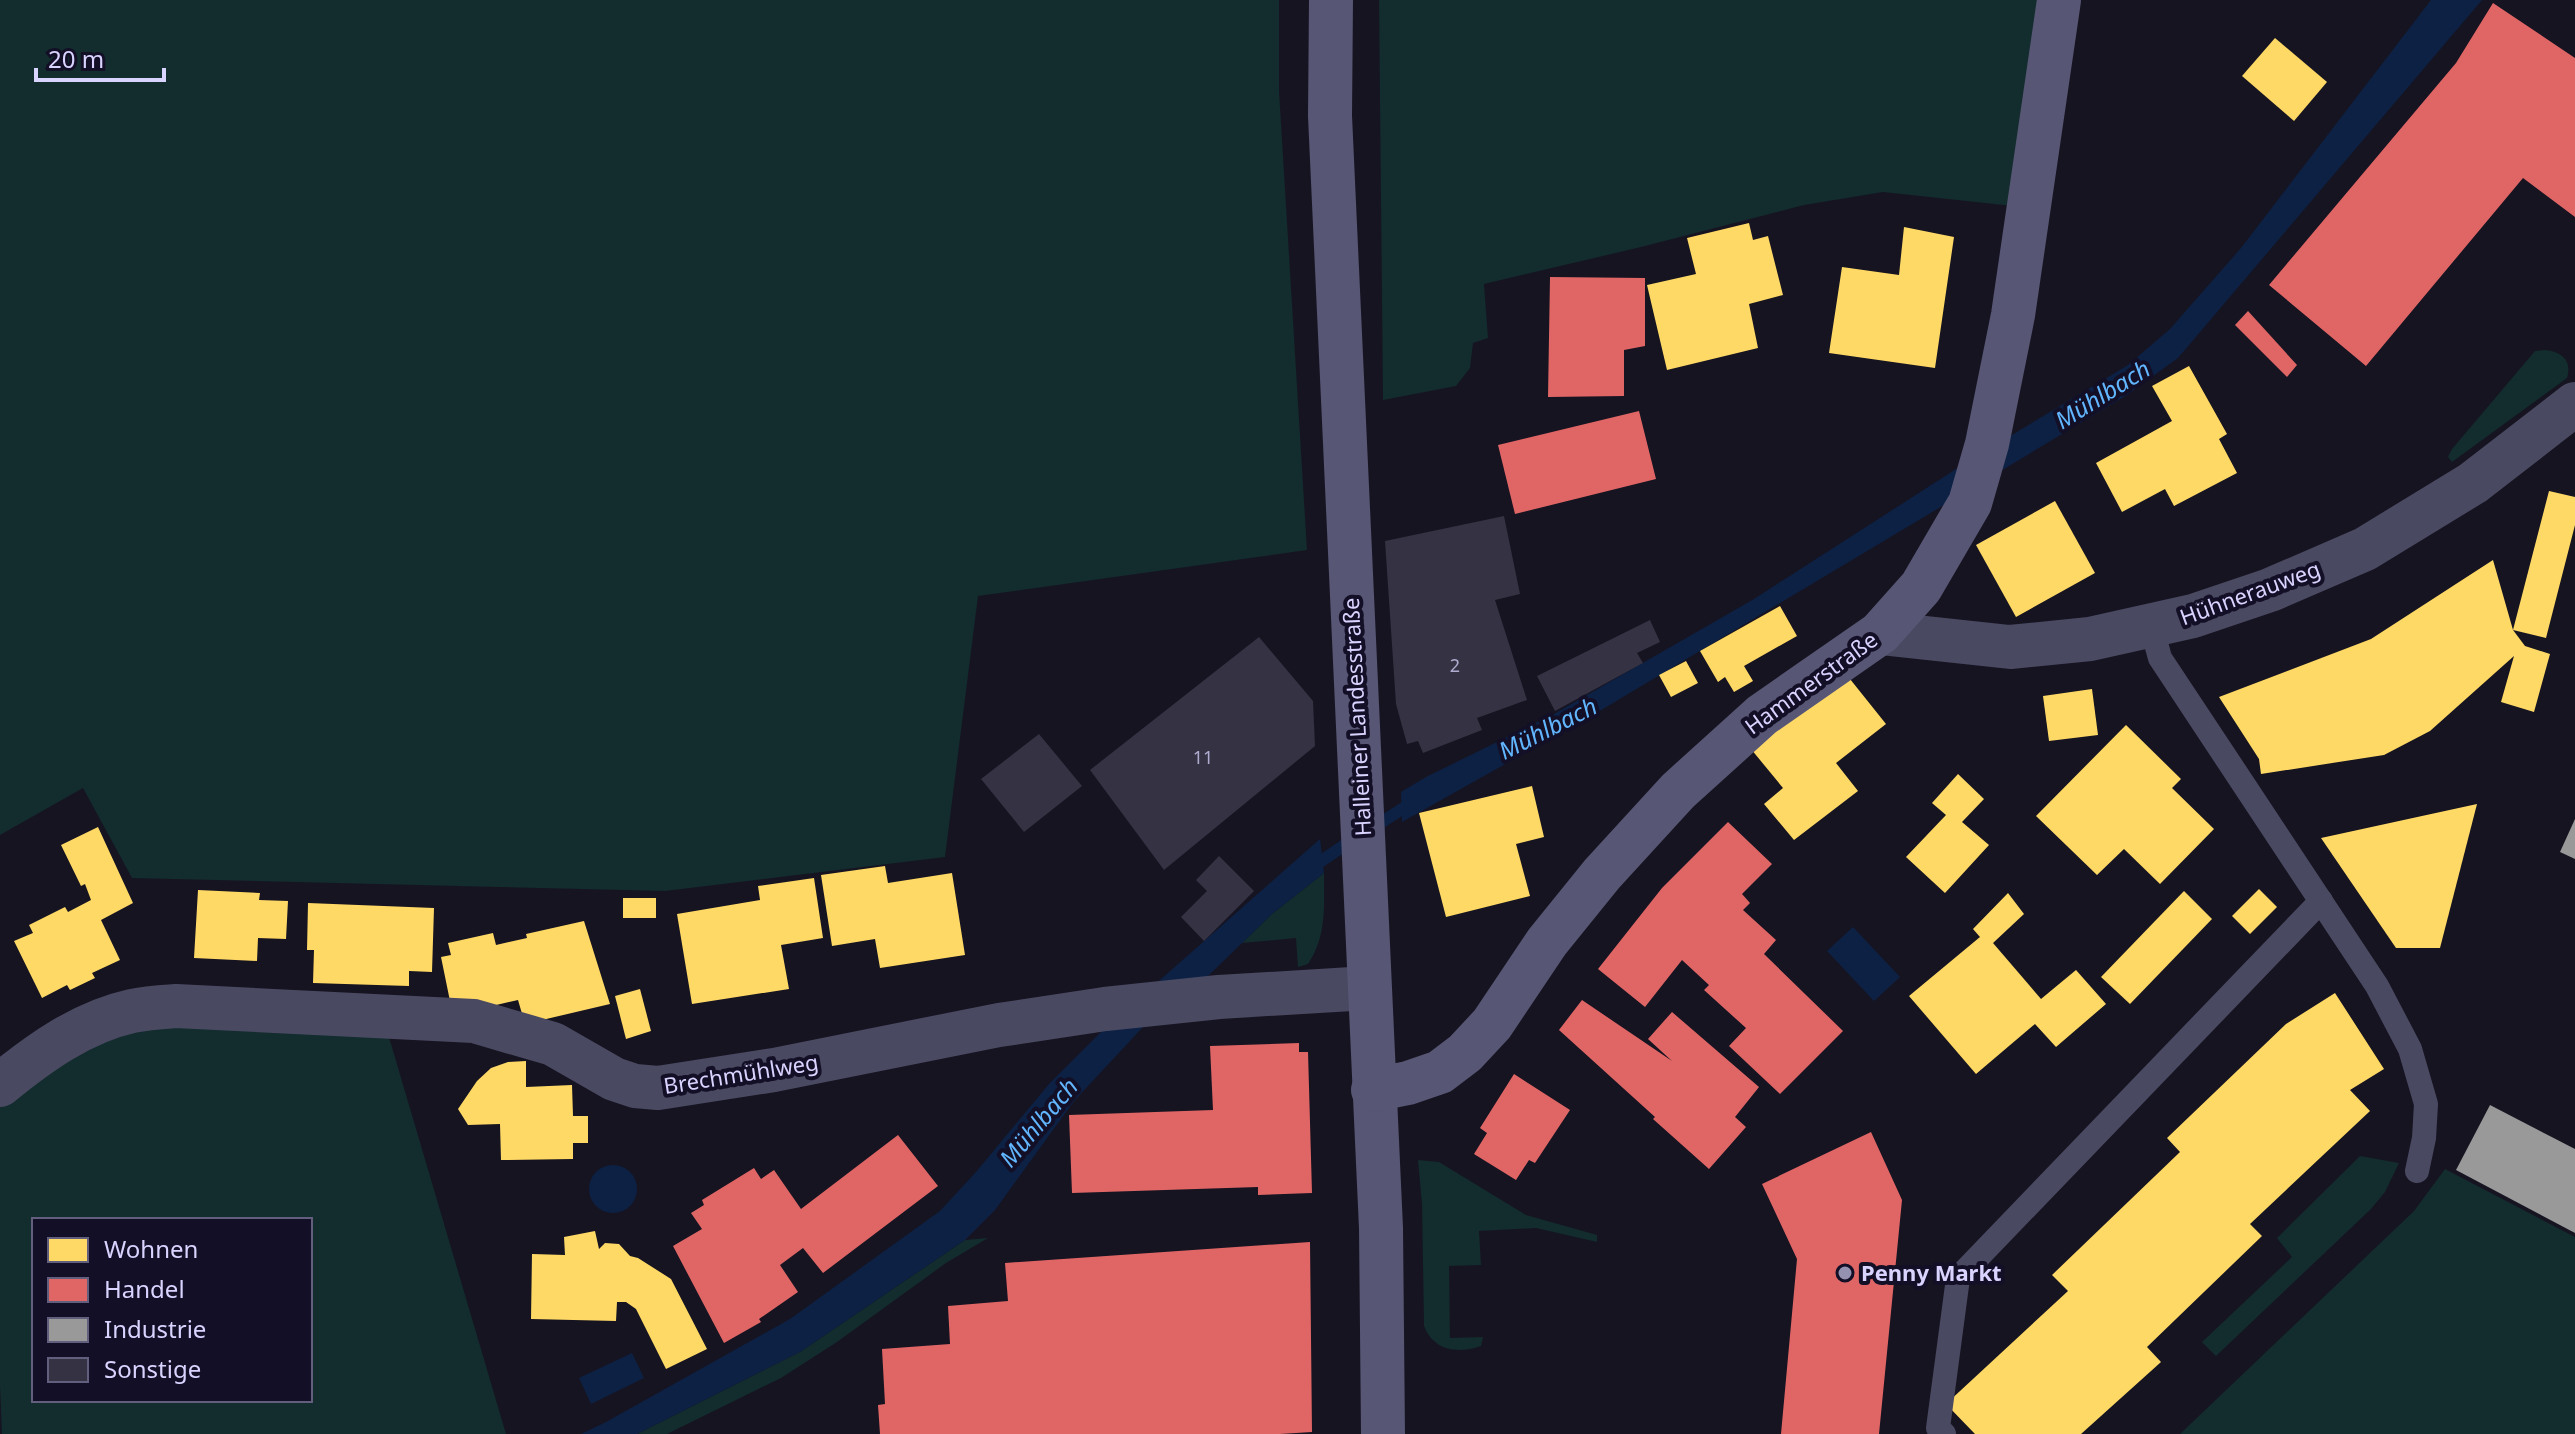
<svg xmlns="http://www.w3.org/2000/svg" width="2575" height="1434" viewBox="0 0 2575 1434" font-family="'Noto Sans',sans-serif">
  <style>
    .green { fill: #132c2d; fill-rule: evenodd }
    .water { fill: #0d2144 }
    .homes { fill: #ffd966 }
    .shops { fill: #e06666 }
    .industry { fill: #999 }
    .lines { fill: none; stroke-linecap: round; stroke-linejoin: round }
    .stream { stroke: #0d2144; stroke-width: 12 }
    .building { fill: #343243 }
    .lane { stroke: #4a4962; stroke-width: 24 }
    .street { stroke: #4a4962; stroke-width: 44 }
    .secondary { stroke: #575674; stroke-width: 44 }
    .poi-dot { fill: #9591b1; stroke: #130f26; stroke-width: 3 }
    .labels { text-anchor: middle; stroke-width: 8; stroke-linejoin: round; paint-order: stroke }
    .number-label { font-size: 18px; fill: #b0acd0 }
    .street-label { font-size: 22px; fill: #d9d4ff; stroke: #130f26 }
    .poi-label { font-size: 22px; font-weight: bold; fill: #d9d4ff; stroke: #130f26; text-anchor: start }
    .water-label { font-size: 24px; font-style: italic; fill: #62b6ff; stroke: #130f26 }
  </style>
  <rect width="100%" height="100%" fill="#161421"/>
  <g class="green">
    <path d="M0 0H1279V91L1307 550 978 596 945 857 665 891 132 878 83 788 0 835Z"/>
    <path d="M1379 0H2040L2013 206 1883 192 1804 205 1641 247 1484 284 1488 338 1473 343 1470 368 1456 386 1383 400Z"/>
    <path d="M2545 350C2563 352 2572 361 2567 378L2452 462 2448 457 2452 449 2535 351Z"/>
    <path d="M1324 873C1324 906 1327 936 1308 964L1298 967 1296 938 1242 943 1272 914Z"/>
    <path d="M125 1026 386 1027 506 1434H2L0 1386V1100ZM34 1220H310V1400H34Z"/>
    <path d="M2360 1156 2399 1163 2385 1192 2371 1209 2216 1356 2202 1342 2292 1257 2277 1238Z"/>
    <path d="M1418 1160 1439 1162 1526 1215 1597 1235V1242L1536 1228 1479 1231 1481 1265 1449 1266 1450 1338 1483 1337 1481 1346C1457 1354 1434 1351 1424 1326L1422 1204Z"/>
    <path d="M2445 1169 2575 1237V1434H2180L2414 1211Z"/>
    <path d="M988 1238 946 1263 837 1342 781 1378 667 1434H637L800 1352 965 1240Z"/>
  </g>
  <g class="water">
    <path d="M2431 0H2482L2178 358 2127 395 1954 499 1598 712 1402 822 1401 792 1426 777 1554 714 1754 599 1967 462 2128 365 2170 329 2241 248Z"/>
    <path d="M1320 839 1324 873 1272 914 1208 976 1143 1027 1074 1101 995 1210 965 1240 800 1352 637 1434H581L606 1422 790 1319 940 1211 976 1172 1049 1084 1101 1032Z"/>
    <path d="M1853 927 1900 977 1874 1001 1827 951Z"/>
    <circle cx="613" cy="1189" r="24"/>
    <path d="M632 1353 644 1378 591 1404 579 1378Z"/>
  </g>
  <g class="homes">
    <path d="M2275 38 2327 82 2294 121 2242 76Z"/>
    <path d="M1749 223 1753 240 1768 236 1783 295 1749 304 1758 348 1667 370 1647 285 1696 274 1687 238Z"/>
    <path d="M1904 227 1954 237 1935 368 1829 353 1842 267 1899 275Z"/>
    <path d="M2189 366 2227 434 2219 439 2237 473 2174 506 2165 489 2122 512 2096 463 2172 421 2152 386Z"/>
    <path d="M2549 491 2575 497V525L2546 638 2513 630 2525 646 2550 654 2534 712 2501 702 2514 656 2430 731 2384 755 2261 774 2259 759 2219 697 2371 639 2493 560 2513 630Z"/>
    <path d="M2055 501 2095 573 2016 617 1976 545Z"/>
    <path d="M1780 606 1797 636 1744 666 1753 681 1734 692 1725 677 1718 682 1700 651Z"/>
    <path d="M1686 661 1698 683 1671 697 1659 675Z"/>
    <path d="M1846 674 1886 724 1836 763 1858 791 1794 840 1764 804 1783 788 1751 749Z"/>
    <path d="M2092 689 2098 735 2049 741 2043 696Z"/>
    <path d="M2126 725 2181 779 2172 788 2214 829 2160 884 2124 849 2097 875 2036 816Z"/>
    <path d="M1958 774 1984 799 1962 822 1989 845 1945 893 1906 857 1946 815 1932 803Z"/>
    <path d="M1532 786 1544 837 1516 844 1530 896 1446 917 1419 813Z"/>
    <path d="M2477 804 2440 948H2396L2321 838Z"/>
    <path d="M98 827 133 903 101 920 120 960 92 973 95 978 70 990 67 985 42 998 14 941 33 933 29 925 65 907 68 912 91 900 85 884 81 886 61 845Z"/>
    <path d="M885 866 888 883 952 873 965 955 880 968 875 939 832 946 821 875Z"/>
    <path d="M814 878 823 938 781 945 789 989 692 1004 677 914 760 900 758 886Z"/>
    <path d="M2259 889 2277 907 2250 934 2232 916Z"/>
    <path d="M198 890 260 893 259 900 288 901 286 939 258 938 257 961 194 958Z"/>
    <path d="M2184 891 2212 919 2130 1004 2101 977Z"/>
    <path d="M2008 893 2024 914 1993 943 2041 999 2076 970 2106 1004 2056 1047 2035 1024 1976 1074 1909 996 1980 937 1973 929Z"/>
    <rect x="623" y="898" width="33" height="20"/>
    <path d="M308 903 434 908 432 972 409 971V986L313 983 314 950H307Z"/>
    <path d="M584 921 610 1004 525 1024 518 1000 479 1009 451 1006 441 957 451 955 448 943 493 933 496 945 527 938 526 934Z"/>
    <path d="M640 989 651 1031 626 1039 615 996Z"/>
    <path d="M2335 993 2384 1069 2350 1090 2370 1111 2250 1224 2262 1236 2147 1347 2161 1362 2081 1434H1975L1946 1404 2068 1291 2052 1275 2180 1152 2167 1138 2286 1024Z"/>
    <path d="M526 1061V1087L572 1085 573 1116H588V1143H573V1159L501 1160 500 1124 468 1125 458 1109 477 1081 491 1068 508 1062Z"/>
    <path d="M595 1231 599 1249 605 1243 619 1244 630 1256 638 1258 671 1279 707 1349 666 1369 636 1309 626 1302H617L616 1321 531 1319 532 1254 565 1255 564 1237Z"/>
  </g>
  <g class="shops">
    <path d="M2493 3 2575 58V217L2523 178 2366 366 2269 285 2456 63Z"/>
    <path d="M1550 277 1645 278V346L1624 350V396L1548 397Z"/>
    <path d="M2248 311 2297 365 2287 377 2235 325Z"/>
    <path d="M1639 411 1656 479 1515 514 1498 445Z"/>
    <path d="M1728 822 1772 864 1742 894 1750 903 1743 910 1776 940 1764 954 1843 1031 1780 1094 1729 1046 1746 1028 1704 990 1709 985 1682 960 1645 1007 1598 969 1662 888Z"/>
    <path d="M1582 1000 1672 1061 1648 1039 1672 1012 1759 1087 1735 1117 1746 1127 1709 1169 1653 1119 1655 1117 1559 1030Z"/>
    <path d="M1299 1043V1052H1308L1312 1193 1258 1195V1187L1072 1193 1069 1115 1213 1110 1210 1046Z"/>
    <path d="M1514 1074 1570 1110 1535 1163 1529 1160 1516 1180 1474 1154 1487 1133 1480 1128Z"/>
    <path d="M1871 1132 1902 1200 1879 1434H1781L1797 1259 1762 1184Z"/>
    <path d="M898 1135 938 1186 823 1273 803 1248 780 1265 798 1292 759 1319 761 1322 724 1343 673 1246 702 1229 691 1213 704 1205 702 1200 754 1168 761 1179 774 1170 801 1209Z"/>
    <path d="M1310 1242 1312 1432 1280 1434H880L878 1405 885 1404 882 1349 950 1344 948 1306 1008 1301 1005 1263Z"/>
  </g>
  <g class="industry">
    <path d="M2575 819V859L2560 852Z"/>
    <path d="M2490 1105 2575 1149V1233L2456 1170Z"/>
  </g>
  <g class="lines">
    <g class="stream">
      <path d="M1371 829 1413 802"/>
      <path d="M1311 868 1355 838"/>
    </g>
  </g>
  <g class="building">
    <path d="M1504 516 1520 594 1495 600 1527 700 1477 718 1482 730 1423 753 1418 741 1407 744 1396 704 1385 541Z"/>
    <path d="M1650 620 1660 642 1637 653 1643 663 1555 711 1537 676Z"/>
    <path d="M1259 637 1313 701 1315 746 1164 870 1090 770Z"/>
    <path d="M1039 734 1082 786 1024 832 981 779Z"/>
    <path d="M1219 856 1254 891 1204 941 1181 917 1207 891 1196 880Z"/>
  </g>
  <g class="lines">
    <g class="lane">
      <path d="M2151 625 2160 658 2377 986 2410 1049 2426 1104 2424 1138 2417 1171"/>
      <path d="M1944 1434 1938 1428 1958 1278 2321 901"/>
    </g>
    <g class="street">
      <path d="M1880 633 2010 647 2090 639 2193 616 2270 590 2365 549 2473 483 2575 404"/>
      <path d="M0 1085C39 1053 82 1022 132 1011 146 1008 162 1007 176 1006L474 1021 553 1044 614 1079 635 1086 658 1088 774 1070 999 1025 1105 1009 1219 997 1368 988"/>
    </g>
    <g class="secondary">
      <path d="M1331 0 1330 116 1381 1228 1383 1434"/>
      <path d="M1373 1090 1408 1083 1440 1072 1465 1053 1492 1024 1547 942 1602 874 1678 791 1762 715 1880 633 1921 587 1970 503 1987 444 2013 315 2059 0"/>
    </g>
  </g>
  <circle class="poi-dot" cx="1845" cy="1273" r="8"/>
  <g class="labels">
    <g class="number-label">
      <text x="1455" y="672">2</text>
      <text x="1203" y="764">11</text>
    </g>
    <g class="street-label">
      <text transform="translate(2250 593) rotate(-20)" y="8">Hühnerauweg</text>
      <text transform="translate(1811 683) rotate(-36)" y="8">Hammerstraße</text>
      <text transform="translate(1357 717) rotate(-93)" y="8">Halleiner Landesstraße</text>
      <text transform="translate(741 1074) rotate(-9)" y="8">Brechmühlweg</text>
    </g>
    <g class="poi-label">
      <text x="1861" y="1281">Penny Markt</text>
    </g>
    <g class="water-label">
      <text transform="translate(2103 395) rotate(-32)" y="8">Mühlbach</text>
      <text transform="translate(1548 729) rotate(-27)" y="8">Mühlbach</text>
      <text transform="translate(1039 1123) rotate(-50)" y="8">Mühlbach</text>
    </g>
  </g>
  <rect x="32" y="1218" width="280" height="184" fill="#130f26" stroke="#625e7d" stroke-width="2"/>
  <rect x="48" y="1238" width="40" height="24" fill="#ffd966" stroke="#625e7d" stroke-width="2"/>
  <text x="104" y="1258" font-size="24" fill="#d9d4ff">Wohnen</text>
  <rect x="48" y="1278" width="40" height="24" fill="#e06666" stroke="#625e7d" stroke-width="2"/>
  <text x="104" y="1298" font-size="24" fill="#d9d4ff">Handel</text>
  <rect x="48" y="1318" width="40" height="24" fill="#999999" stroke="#625e7d" stroke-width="2"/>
  <text x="104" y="1338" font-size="24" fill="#d9d4ff">Industrie</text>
  <rect x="48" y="1358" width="40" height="24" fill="#343243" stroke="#625e7d" stroke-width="2"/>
  <text x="104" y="1378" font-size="24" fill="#d9d4ff">Sonstige</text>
  <path d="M36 68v12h128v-12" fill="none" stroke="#d9d4ff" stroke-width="4"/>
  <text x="48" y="68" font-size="24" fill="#d9d4ff" stroke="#130f26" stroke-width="6" paint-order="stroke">20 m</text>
</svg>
